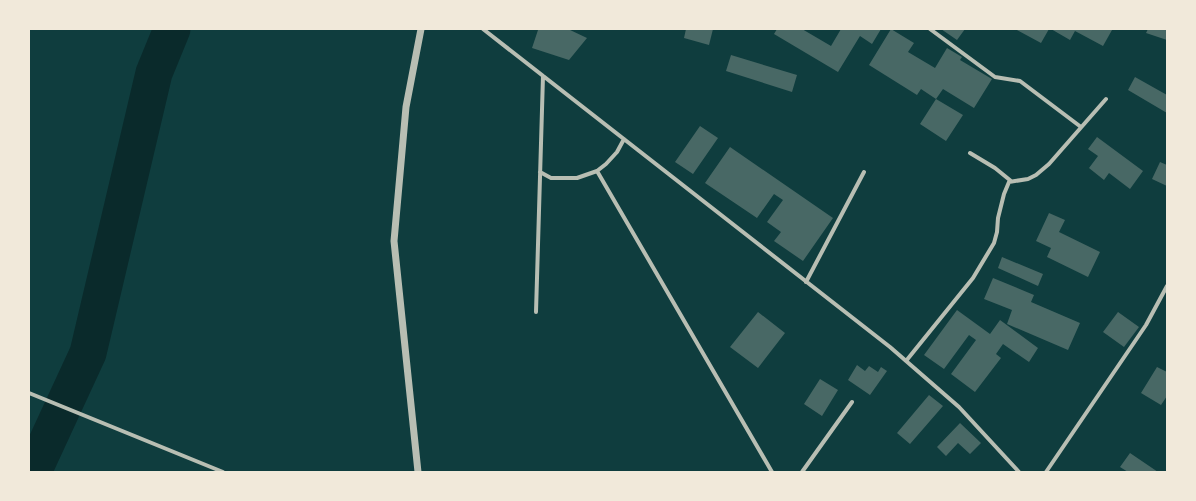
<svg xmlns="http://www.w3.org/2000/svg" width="1196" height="501" font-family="'Libre Baskerville',serif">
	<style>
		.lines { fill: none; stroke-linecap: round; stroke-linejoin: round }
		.river { stroke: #0a2a2b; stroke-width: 37 }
		.building { fill: #486865 }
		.minor { stroke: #b8beb3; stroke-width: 4 }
		.tertiary { stroke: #b8beb3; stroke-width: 7 }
	</style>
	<rect width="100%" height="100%" fill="#0f3d3e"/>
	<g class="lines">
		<path class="river" d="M 33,472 L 88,353 L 154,73 L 172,29"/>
	</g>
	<path class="building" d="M 535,29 L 568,29 L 587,38 L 569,60 L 532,48 L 538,30 Z
		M 686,29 L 713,29 L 709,45 L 684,38 Z
		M 777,29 L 802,29 L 831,46 L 841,29 L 881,29 L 872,44 L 860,36 L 838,72 L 774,34 Z
		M 891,29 L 914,43 L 908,52 L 935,68 L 947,48 L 962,57 L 960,60 L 992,79 L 974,108 L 943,89 L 936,99 L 921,89 L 917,95 L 869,65 Z
		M 941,29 L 965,29 L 957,40 Z
		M 1015,29 L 1049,29 L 1041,43 Z
		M 1051,29 L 1110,29 L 1112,30 L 1103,46 L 1075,31 L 1070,40 Z
		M 1148,29 L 1167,29 L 1167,40 L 1146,33 Z
		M 731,55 L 797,75 L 792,92 L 726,71 Z
		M 1135,77 L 1167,95 L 1167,113 L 1128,90 Z
		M 936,99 L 963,115 L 946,141 L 920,124 Z
		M 700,126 L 718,138 L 693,174 L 675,162 Z
		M 1097,137 L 1143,171 L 1130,189 L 1109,173 L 1104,180 L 1089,168 L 1098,156 L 1088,149 Z
		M 730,147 L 833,218 L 803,261 L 774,241 L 781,232 L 767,222 L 783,200 L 774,194 L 757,218 L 705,183 Z
		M 1160,162 L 1167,165 L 1167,186 L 1152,179 Z
		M 1049,213 L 1065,220 L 1059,232 L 1100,252 L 1088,277 L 1047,257 L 1051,248 L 1036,241 Z
		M 1002,257 L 1043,274 L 1038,286 L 998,268 Z
		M 993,278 L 1034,295 L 1031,302 L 1080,323 L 1068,350 L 1007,324 L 1012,310 L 984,299 Z
		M 957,310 L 990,334 L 1000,320 L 1038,348 L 1029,362 L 1003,344 L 996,354 L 1001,358 L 975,392 L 951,374 L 976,340 L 969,335 L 944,369 L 924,355 Z
		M 758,312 L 785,333 L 758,368 L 730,347 Z
		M 1118,312 L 1139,327 L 1124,347 L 1103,332 Z
		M 857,365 L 865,371 L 869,366 L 878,372 L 881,367 L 887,371 L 870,395 L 848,380 Z
		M 1157,367 L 1167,372 L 1167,396 L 1161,405 L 1141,393 Z
		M 820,379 L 838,390 L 822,416 L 804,404 Z
		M 929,395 L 943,406 L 910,444 L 897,433 Z
		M 960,423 L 981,443 L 970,454 L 958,443 L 946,456 L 937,447 Z
		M 1130,453 L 1158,472 L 1128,472 L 1120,467 Z"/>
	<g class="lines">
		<path class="minor" d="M 483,29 L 890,347 L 959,407 L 1019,472
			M 930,29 L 995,77 L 1020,81 L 1081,127
			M 970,153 L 995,168 L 1011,181
			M 597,171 L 772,472
			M 540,172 L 551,178 L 577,178 L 597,171 L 606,164 L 617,152 L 624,139
			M 806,282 L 864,172
			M 536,312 L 543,76
			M 906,361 L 973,278 L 994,243 L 997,232 L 998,218 L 1004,194 L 1009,182 L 1028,179 L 1036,175 L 1049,164 L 1106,99
			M 29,393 L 223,472
			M 802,472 L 852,402
			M 1046,472 L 1146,325 L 1167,286"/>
		<path class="tertiary" d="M 418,472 L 394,241 L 406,107 L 421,29"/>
	</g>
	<rect width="1196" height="501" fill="none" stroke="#f1e9da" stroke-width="60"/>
</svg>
